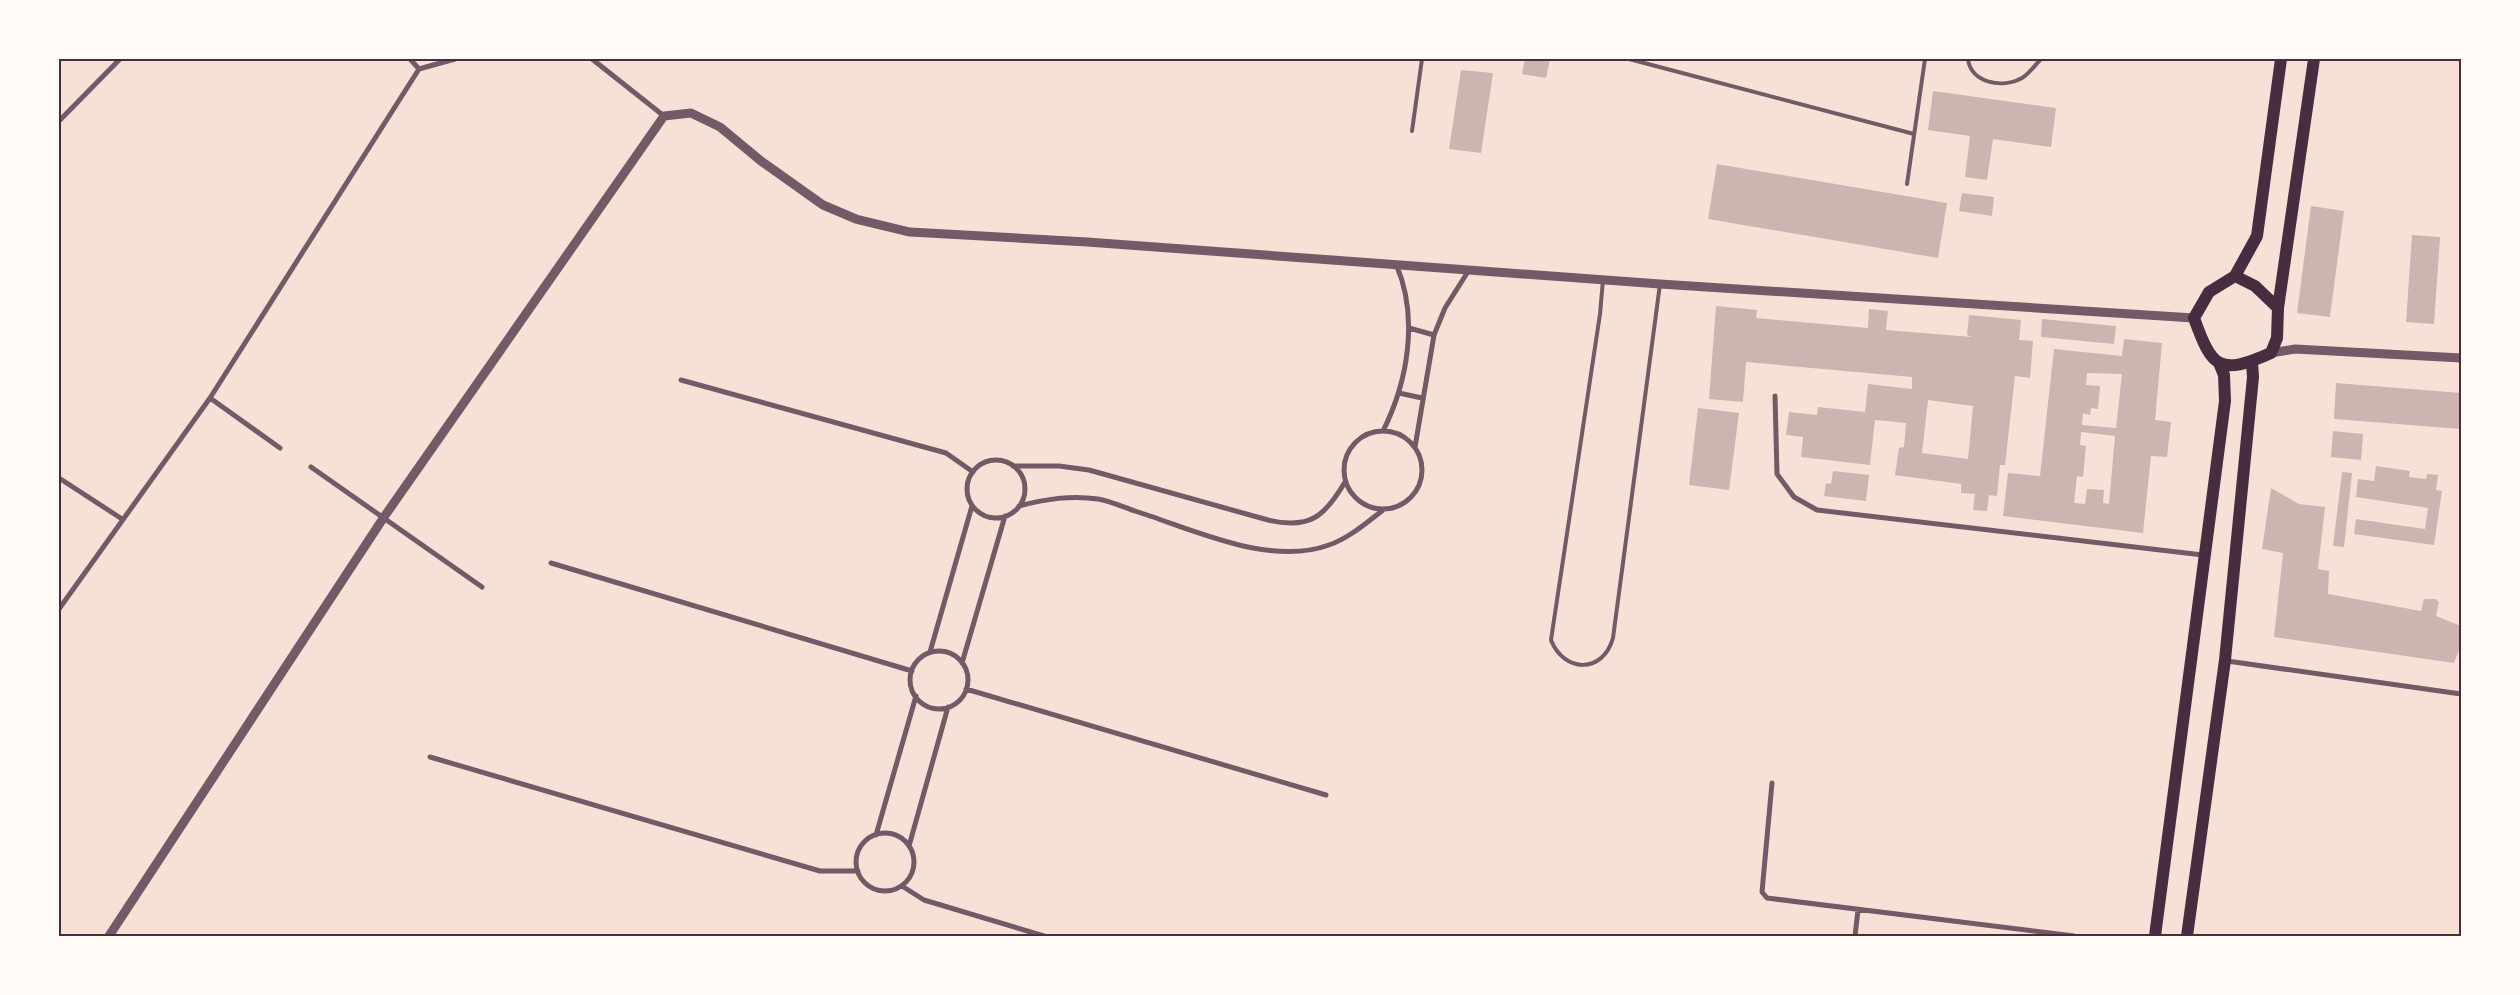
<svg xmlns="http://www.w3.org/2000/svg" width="2520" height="995" font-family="Figtree,sans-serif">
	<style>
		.building { fill: #ccb4b1; fill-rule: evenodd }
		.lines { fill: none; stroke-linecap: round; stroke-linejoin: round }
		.service { stroke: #755966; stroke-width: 4 }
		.minor { stroke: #755966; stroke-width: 5 }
		.tertiary { stroke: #755966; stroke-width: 9 }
		.primary { stroke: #4a2c40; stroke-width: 12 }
		.neatline { fill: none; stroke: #4a2c40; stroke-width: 2 }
	</style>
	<rect width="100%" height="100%" fill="#f7e1d7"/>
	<path class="building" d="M 1525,59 L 1550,59 L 1546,78 L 1522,74 Z
		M 1461,70 L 1493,73 L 1481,153 L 1449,149 Z
		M 1933,91 L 2056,108 L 2051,147 L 1993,139 L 1987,180 L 1965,177 L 1970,136 L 1928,130 Z
		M 1717,164 L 1947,203 L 1938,258 L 1708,219 Z
		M 1962,193 L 1994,197 L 1992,216 L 1959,211 Z
		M 2311,206 L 2344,211 L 2330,317 L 2297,313 Z
		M 2412,235 L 2440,237 L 2434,324 L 2406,322 Z
		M 1716,306 L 1757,310 L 1756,318 L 1868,328 L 1869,309 L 1888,311 L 1886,330 L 1972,337 L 1967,335 L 1969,315 L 2021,320 L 2019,340 L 2033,341 L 2030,378 L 2015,376 L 2005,465 L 2000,465 L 1997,496 L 1989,495 L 1987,511 L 1973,510 L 1975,494 L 1961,493 L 1961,484 L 1895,475 L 1899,448 L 1904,447 L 1906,423 L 1875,420 L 1870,465 L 1801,457 L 1803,437 L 1786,435 L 1789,412 L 1817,415 L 1818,407 L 1865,412 L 1868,384 L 1912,389 L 1912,377 L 1746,362 L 1743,402 L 1709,399 ZM 1928,400 L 1973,406 L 1968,459 L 1922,453 Z
		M 2042,319 L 2116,326 L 2114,344 L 2041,337 Z
		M 2124,339 L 2162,343 L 2155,420 L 2171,422 L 2167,457 L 2151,456 L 2143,533 L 2003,516 L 2008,473 L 2040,476 L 2054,349 L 2122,356 ZM 2087,373 L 2122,374 L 2116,428 L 2082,425 L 2083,413 L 2090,415 L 2091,408 L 2098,409 L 2100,386 L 2086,385 ZM 2081,432 L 2115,436 L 2109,504 L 2103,503 L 2104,490 L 2087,489 L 2085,504 L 2074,503 L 2077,476 L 2083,477 L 2086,446 L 2080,445 Z
		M 2336,383 L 2461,393 L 2461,429 L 2334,419 Z
		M 1698,408 L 1739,413 L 1729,490 L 1689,485 Z
		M 2333,431 L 2363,434 L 2361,460 L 2331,457 Z
		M 2376,466 L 2410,471 L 2409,477 L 2426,479 L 2427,474 L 2438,475 L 2436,490 L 2442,491 L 2434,545 L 2354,534 L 2356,519 L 2425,529 L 2428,508 L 2356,497 L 2358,479 L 2374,481 Z
		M 1833,471 L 1869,475 L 1866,501 L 1824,496 L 1826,483 L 1831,484 Z
		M 2342,472 L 2352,473 L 2344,547 L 2333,546 Z
		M 2271,488 L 2299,504 L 2325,507 L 2318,569 L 2329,571 L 2328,594 L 2421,611 L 2424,599 L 2435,599 L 2439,602 L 2436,616 L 2461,626 L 2461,645 L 2454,663 L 2274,637 L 2283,553 L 2262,549 Z"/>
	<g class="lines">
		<path class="service" d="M 1629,59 L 1914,134
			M 1968,59 C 1971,83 2002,89 2022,78 C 2029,74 2035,65 2041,59
			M 1412,131 L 1422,59
			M 1907,184 L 1925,59
			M 1603,280 L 1600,314 L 1551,640 C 1564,673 1603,674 1613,638 L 1660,284"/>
		<path class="minor" d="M 410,59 L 419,69
			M 592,59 L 664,116
			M 419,69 L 455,59
			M 59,121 L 120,59
			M 1409,328 L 1434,335
			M 681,380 L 946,453 L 973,472
			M 1399,393 L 1422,398
			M 1775,396 L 1777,474 L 1794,497 L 1817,510 L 2203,555
			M 210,398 L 280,448
			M1344 470a39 39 0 1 1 78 0a39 39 0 1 1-78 0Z
			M 1383,431 C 1408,381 1419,317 1396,264
			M 1415,447 L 1434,335 L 1445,308 L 1469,270
			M967 489a29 29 0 1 1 58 0a29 29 0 1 1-58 0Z
			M 1013,466 L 1059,466 L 1089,470 L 1268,520 C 1310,530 1325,516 1345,482
			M 311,467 L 482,587
			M 59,478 L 122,519
			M 1019,506 C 1046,499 1071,495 1098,499 C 1110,501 1123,507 1135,511 C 1193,529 1269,567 1329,545 C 1349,538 1366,523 1383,510
			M 551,563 L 912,671
			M 59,609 L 210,398 L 419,69
			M910 680a29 29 0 1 1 58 0a29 29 0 1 1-58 0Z
			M 930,652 L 972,506
			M 2227,661 L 2461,694
			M 962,663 L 1005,516
			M 966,689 L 1326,795
			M 430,757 L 820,871 L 858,871
			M 1772,783 L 1762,892 L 1767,898 L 2074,936
			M856 862a29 29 0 1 1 58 0a29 29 0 1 1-58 0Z
			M 876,835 L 916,696
			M 909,846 L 948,707
			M 902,886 L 924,900 L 1044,936
			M 1855,936 L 1858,910"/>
		<path class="tertiary" d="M 2271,353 L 2295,349 L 2461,358
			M 109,936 L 384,517 L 664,116 L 691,113 L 720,127 L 761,161 L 823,205 L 856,219 L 910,232 L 1087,242 L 1660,284 L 2194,318"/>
		<path class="primary" d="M 2281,59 L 2257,236 L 2235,276 L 2209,292 L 2194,318 C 2212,368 2219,376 2271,353 L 2277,338 L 2278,308 L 2314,59
			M 2235,276 L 2255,286 L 2278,308
			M 2155,936 L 2225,401 L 2224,375 L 2219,363
			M 2187,936 L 2225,660 L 2253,377 L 2252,362"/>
	</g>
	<rect width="2520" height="995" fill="none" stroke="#fffaf5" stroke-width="120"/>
	<rect x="60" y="60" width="2400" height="875" class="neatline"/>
</svg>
